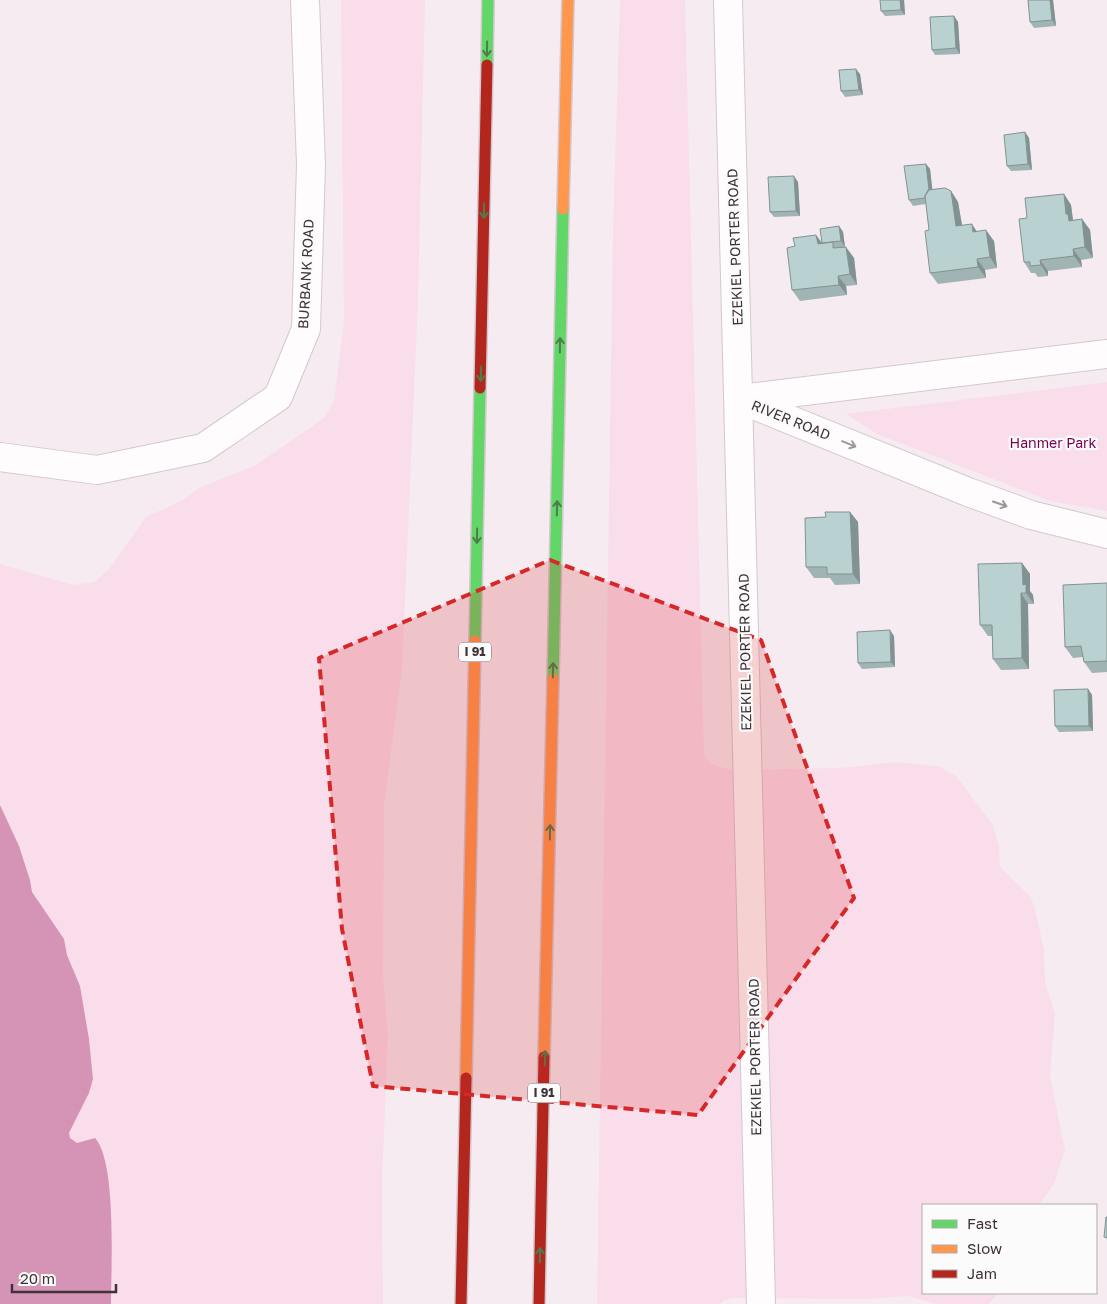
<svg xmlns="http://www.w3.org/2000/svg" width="1107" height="1304" font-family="'Golos Text',sans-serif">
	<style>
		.green { fill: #f9ddea }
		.water { fill: #d594b6 }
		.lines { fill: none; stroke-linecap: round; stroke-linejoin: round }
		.street-casing { stroke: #d3c8ce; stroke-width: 30 }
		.fast-casing { stroke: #d3c8ce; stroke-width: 14 }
		.slow-casing { stroke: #d3c8ce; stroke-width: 14 }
		.jam-casing { stroke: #d3c8ce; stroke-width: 14 }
		.street { stroke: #fefcfd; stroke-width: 28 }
		.fast { stroke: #63d668; stroke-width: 11 }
		.slow { stroke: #ff974d; stroke-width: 11 }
		.jam { stroke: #b3261e; stroke-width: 11 }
		.wall { fill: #a0b4b4 }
		.shaded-wall { fill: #829292 }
		.building { fill: #bad1d1; stroke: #829292 }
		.oneway { stroke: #4f7c4e }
		.oneway2 { stroke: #9e979a }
		.marked { fill: #d62828; fill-opacity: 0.2; stroke: #d62828; stroke-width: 4; stroke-dasharray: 10 6; stroke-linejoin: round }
		.labels { text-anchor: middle; stroke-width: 4.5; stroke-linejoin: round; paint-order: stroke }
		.shield { fill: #fbfbfb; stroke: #776e72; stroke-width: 1 }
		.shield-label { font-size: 12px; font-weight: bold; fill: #3f3238 }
		.street-label { font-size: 14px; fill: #3f3238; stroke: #fbfbfb }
		.park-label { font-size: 14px; fill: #75024f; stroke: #fbfbfb }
	</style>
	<rect width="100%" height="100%" fill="#f6ebf1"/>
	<path class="green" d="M 341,0 L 425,0 L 418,299 L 402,669 L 384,806 L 383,974 L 388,1035 L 382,1182 L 383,1304 L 111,1304 L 111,1217 L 77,1143 L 69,1138 L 69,1133 L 89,1093 L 93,1079 L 89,1039 L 80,986 L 67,955 L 63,939 L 32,892 L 30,880 L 19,846 L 0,805 L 0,564 L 74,585 L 95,582 L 110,568 L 146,517 L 183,500 L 199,488 L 256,465 L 324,418 L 334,401 L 344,321 Z
		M 620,0 L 685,0 L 704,755 L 711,764 L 731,770 L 840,768 L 896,762 L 938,766 L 956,776 L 993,825 L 999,846 L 1000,867 L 1030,896 L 1034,906 L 1044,949 L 1045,983 L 1055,1013 L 1050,1076 L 1065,1150 L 1054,1184 L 1039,1205 L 923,1205 L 923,1293 L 999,1293 L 988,1304 L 937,1304 L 908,1296 L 867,1299 L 732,1298 L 723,1301 L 720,1304 L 597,1304 L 613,232 Z
		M 1107,382 L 1107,511 L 1050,501 L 877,434 L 846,414 Z"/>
	<path class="water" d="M 0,805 L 19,846 L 30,880 L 32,892 L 64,939 L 67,955 L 80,986 L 89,1039 L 93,1079 L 89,1093 L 69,1133 L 70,1138 L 77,1143 L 95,1138 C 117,1162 111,1269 111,1304 L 0,1304 Z"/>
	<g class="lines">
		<g class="street-casing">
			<path id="street" d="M 728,0 L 761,1304
				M 739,399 L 968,492 L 1031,515 L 1107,534
				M 740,399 L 1107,354
				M 0,457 L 97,470 L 203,448 L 278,397 L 306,329 L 311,165 L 305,0"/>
		</g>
		<g class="fast-casing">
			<path id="fast" d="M 487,65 L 488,0
				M 475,641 L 480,388
				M 553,679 L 563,209"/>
		</g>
		<g class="slow-casing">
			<path id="slow" d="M 563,209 L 568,0
				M 544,1057 L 553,679
				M 466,1078 L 475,641"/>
		</g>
		<g class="jam-casing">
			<path id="jam" d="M 480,388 L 487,65
				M 461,1304 L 466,1078
				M 539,1304 L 544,1057"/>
		</g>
		<use href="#street" class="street"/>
		<use href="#fast" class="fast"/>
		<use href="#slow" class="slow"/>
		<use href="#jam" class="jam"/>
	</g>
	<path class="wall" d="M 880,0 L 904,0 L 905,15 L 885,16 L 881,11 Z
		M 1028,0 L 1053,0 L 1056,26 L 1034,28 L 1030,22 Z
		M 954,16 L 958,22 L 960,54 L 935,55 L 932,50 Z
		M 860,74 L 863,95 L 845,97 L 841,91 Z
		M 1025,132 L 1029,138 L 1032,170 L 1011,171 L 1007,166 Z
		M 926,164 L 930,169 L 932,190 L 951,191 L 958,202 L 962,225 L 977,231 L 994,241 L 997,268 L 985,270 L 986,278 L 938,284 L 930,273 L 929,230 L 926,204 L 913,206 L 909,200 Z
		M 798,182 L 800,216 L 774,217 L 770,212 Z
		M 1064,194 L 1071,205 L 1073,220 L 1082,219 L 1090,230 L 1093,258 L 1081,260 L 1082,267 L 1048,271 L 1048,276 L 1038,277 L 1035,273 L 1031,273 L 1024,262 L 1027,218 Z
		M 839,226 L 843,232 L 845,247 L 854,258 L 857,285 L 846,286 L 847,295 L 800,301 L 792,290 L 795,246 L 816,235 L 822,243 Z
		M 850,512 L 858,522 L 860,584 L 835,585 L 830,578 L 814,578 L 806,567 L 826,517 Z
		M 1022,563 L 1030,574 L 1030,591 L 1033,595 L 1034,604 L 1028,604 L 1029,669 L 1001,670 L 993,659 L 992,636 L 988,636 L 980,625 Z
		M 1107,583 L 1107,672 L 1092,673 L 1084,662 L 1083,657 L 1073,658 L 1065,647 Z
		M 894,636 L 895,667 L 862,669 L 858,663 Z
		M 1088,689 L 1092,695 L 1093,731 L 1059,732 L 1055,726 Z"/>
	<path class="shaded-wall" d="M 900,0 L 904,0 L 905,15 L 901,10 Z
		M 1050,0 L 1053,0 L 1056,26 L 1052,20 Z
		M 954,16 L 958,22 L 960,54 L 956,48 Z
		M 856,69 L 860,74 L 863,95 L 859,90 Z
		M 1025,132 L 1029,138 L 1032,170 L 1028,164 Z
		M 926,164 L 930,169 L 934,203 L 930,198 Z
		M 794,176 L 798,182 L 800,216 L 796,211 Z
		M 951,191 L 958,202 L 964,237 L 956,226 Z
		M 1064,194 L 1071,205 L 1073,221 L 1069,221 L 1066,214 Z
		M 1082,219 L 1090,230 L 1093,258 L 1085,247 Z
		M 972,224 L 979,235 L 973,232 Z
		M 839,226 L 843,232 L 845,247 L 841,241 Z
		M 986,230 L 994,241 L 997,268 L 990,257 Z
		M 816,235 L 824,246 L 818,244 Z
		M 846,247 L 854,258 L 857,285 L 850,274 Z
		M 1073,249 L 1081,260 L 1082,267 L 1074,256 Z
		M 977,259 L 985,270 L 986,278 L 978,267 Z
		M 1040,260 L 1048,271 L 1048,276 L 1041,265 Z
		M 838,276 L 846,286 L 847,295 L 839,285 Z
		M 850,512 L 858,522 L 860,584 L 853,574 Z
		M 1022,563 L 1030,574 L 1030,591 L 1033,595 L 1034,604 L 1026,593 L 1023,585 Z
		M 1021,593 L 1028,604 L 1029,669 L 1022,658 Z
		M 890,630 L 894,636 L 895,667 L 891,662 Z
		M 1088,689 L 1092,695 L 1093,731 L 1089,726 Z"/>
	<path class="building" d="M 880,0 L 900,0 L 901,10 L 881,11 Z
		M 1028,0 L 1050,0 L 1052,20 L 1030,22 Z
		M 954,16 L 956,48 L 932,50 L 930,17 Z
		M 856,69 L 859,90 L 841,91 L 839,70 Z
		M 1025,132 L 1028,164 L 1007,166 L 1004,135 Z
		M 926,164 L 929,190 L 925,196 L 925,198 L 909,200 L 904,166 Z
		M 794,176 L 796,211 L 770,212 L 768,177 Z
		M 945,188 L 951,191 L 956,226 L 972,224 L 973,232 L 986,230 L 990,257 L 977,259 L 978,267 L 930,273 L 925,231 L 929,230 L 925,196 L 928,190 Z
		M 1064,194 L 1066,214 L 1068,214 L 1069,221 L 1082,219 L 1085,247 L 1073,249 L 1074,256 L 1040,260 L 1041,265 L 1030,266 L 1030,262 L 1024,262 L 1019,219 L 1027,218 L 1025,198 Z
		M 839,226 L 841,241 L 822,243 L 820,229 Z
		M 816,235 L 818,244 L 833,242 L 833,248 L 846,247 L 850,274 L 838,276 L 839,285 L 792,290 L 787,248 L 795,246 L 793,238 Z
		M 825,512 L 850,512 L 853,574 L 827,574 L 827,567 L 806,567 L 805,518 L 826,517 Z
		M 1022,563 L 1023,585 L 1026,584 L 1026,593 L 1021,593 L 1022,658 L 993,659 L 992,625 L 980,625 L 978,564 Z
		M 1107,583 L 1107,661 L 1084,662 L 1081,646 L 1065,647 L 1063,585 Z
		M 890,630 L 891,662 L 858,663 L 857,632 Z
		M 1088,689 L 1089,726 L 1055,726 L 1054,690 Z
		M 1106,1217 L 1107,1217 L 1107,1238 L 1104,1237 Z"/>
	<defs><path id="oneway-shaft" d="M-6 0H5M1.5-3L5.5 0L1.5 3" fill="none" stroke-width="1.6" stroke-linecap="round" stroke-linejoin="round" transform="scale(1.25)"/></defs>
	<g class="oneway">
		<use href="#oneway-shaft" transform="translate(487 49) rotate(91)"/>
		<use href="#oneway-shaft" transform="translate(484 211) rotate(91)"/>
		<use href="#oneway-shaft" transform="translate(560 345) rotate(-89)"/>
		<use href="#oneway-shaft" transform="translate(481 374) rotate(91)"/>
		<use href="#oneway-shaft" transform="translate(557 508) rotate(-89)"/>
		<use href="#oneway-shaft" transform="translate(477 536) rotate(91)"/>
		<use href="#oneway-shaft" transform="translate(553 670) rotate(-89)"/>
		<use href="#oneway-shaft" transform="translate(550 832) rotate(-89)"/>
		<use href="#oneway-shaft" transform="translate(545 1058) rotate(-89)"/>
		<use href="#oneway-shaft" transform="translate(540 1255) rotate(-89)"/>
	</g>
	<g class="oneway2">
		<use href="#oneway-shaft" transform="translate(849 444) rotate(22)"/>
		<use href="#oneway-shaft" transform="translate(1000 504) rotate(19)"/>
	</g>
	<path class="marked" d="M 550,560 L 761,640 L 854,898 L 698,1115 L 373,1086 L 342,929 L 319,658 Z"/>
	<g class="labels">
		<g class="shield">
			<rect x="459" y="642.5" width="32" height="19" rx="4"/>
			<rect x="528" y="1083.5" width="32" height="19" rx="4"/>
		</g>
		<g class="shield-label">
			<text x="475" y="656">I 91</text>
			<text x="544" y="1097">I 91</text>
		</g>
		<g class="street-label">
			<text transform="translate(735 247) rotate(-92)" y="5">EZEKIEL PORTER ROAD</text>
			<text transform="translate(306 274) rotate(-87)" y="5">BURBANK ROAD</text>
			<text transform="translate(791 420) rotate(22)" y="5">RIVER ROAD</text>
			<text transform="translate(745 652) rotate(-91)" y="5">EZEKIEL PORTER ROAD</text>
			<text transform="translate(755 1057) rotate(-91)" y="5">EZEKIEL PORTER ROAD</text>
		</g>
		<g class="park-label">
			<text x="1053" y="448">Hanmer Park</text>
		</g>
	</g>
	<rect x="922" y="1204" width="175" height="90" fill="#fbfbfb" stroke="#b0abad"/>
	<rect x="932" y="1220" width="25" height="8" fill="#63d668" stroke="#b0abad"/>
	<text x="967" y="1229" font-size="15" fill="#3f3238">Fast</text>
	<rect x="932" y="1245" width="25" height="8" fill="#ff974d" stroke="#b0abad"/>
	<text x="967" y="1254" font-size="15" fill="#3f3238">Slow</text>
	<rect x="932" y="1270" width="25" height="8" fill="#b3261e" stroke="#b0abad"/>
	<text x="967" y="1279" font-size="15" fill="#3f3238">Jam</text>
	<path d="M12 1284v8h104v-8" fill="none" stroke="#3f3238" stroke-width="2.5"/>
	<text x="20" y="1284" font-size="15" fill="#3f3238" stroke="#fbfbfb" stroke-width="4" paint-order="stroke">20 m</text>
</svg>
